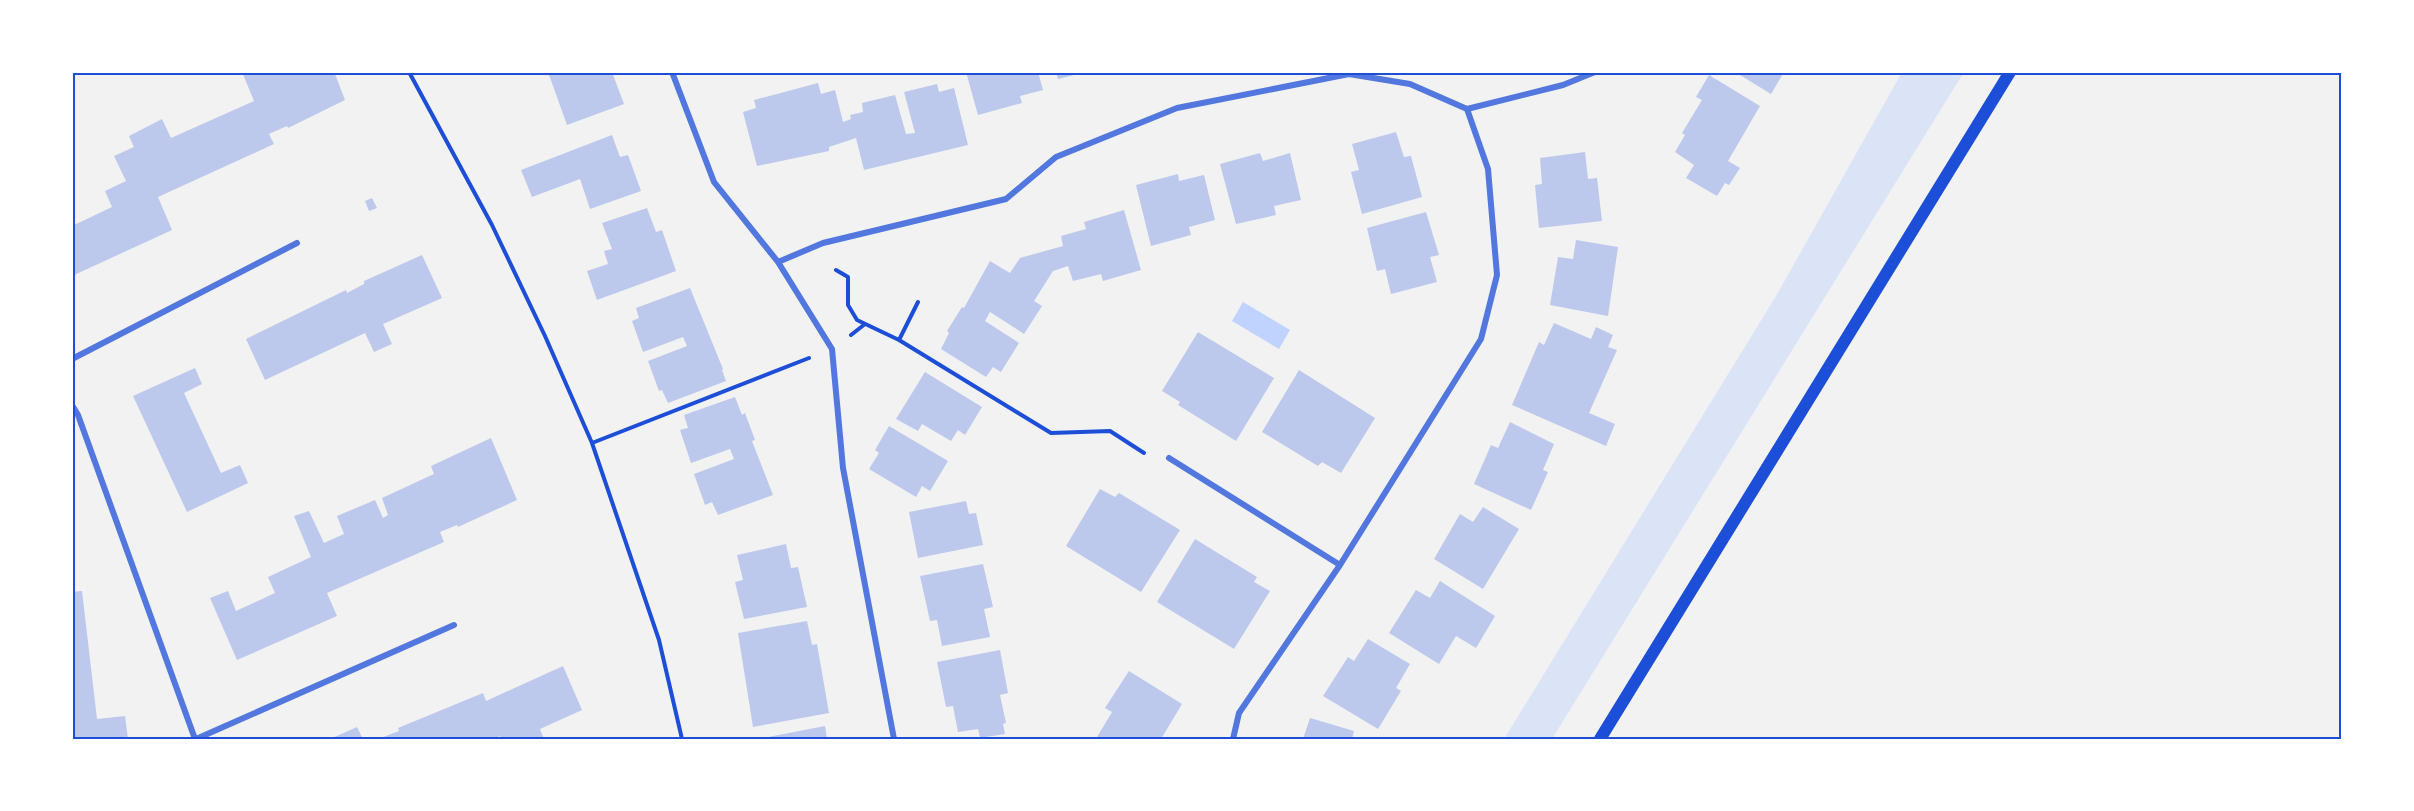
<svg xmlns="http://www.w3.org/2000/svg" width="2414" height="811" font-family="'IBM Plex Sans',sans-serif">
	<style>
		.green { fill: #dbe4f7 }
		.water { fill: #bfd3fe }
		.building { fill: #bdc9ec }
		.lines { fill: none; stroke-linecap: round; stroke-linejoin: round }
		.path { stroke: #1d4ed8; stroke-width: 4 }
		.minor { stroke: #5277de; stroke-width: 6 }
		.secondary { stroke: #1d4ed8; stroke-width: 12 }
		.neatline { fill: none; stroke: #1d4ed8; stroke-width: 2 }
	</style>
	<rect width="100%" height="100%" fill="#f2f2f2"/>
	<path class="green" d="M 1902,72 L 1964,72 L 1552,739 L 1504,739 L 1776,296 Z"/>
	<path class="water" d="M 1243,302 L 1290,330 L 1279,349 L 1232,321 Z"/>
	<path class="building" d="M 242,72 L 340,72 L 335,74 L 345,100 L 288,128 L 287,126 L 269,134 L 274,144 L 158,197 L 172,230 L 72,276 L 72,226 L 112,207 L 105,191 L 126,181 L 114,156 L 134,147 L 129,136 L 162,119 L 171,138 L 254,101 Z
		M 548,72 L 612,72 L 624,104 L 567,125 Z
		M 966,72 L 1038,72 L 1043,90 L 1020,96 L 1022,103 L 978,115 Z
		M 1056,72 L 1082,72 L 1082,73 L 1058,79 Z
		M 1735,72 L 1784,72 L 1771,94 Z
		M 1709,75 L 1760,106 L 1728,161 L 1740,168 L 1729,185 L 1725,183 L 1717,196 L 1686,178 L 1694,165 L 1675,152 L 1685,135 L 1682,133 L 1702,100 L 1696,97 Z
		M 818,83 L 821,94 L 835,90 L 843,122 L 851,119 L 850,115 L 863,112 L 862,103 L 895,95 L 906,134 L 915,133 L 904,92 L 937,84 L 939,92 L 954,88 L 968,145 L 864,170 L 856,138 L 829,147 L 829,151 L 757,166 L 743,112 L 756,108 L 754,100 Z
		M 1396,132 L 1404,157 L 1411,156 L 1422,197 L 1362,214 L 1351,172 L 1359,170 L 1352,144 Z
		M 612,135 L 620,157 L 628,155 L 641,191 L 590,209 L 580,179 L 532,197 L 521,170 Z
		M 1585,152 L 1588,179 L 1597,178 L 1602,221 L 1539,228 L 1535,185 L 1542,184 L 1540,158 Z
		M 1260,153 L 1263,161 L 1290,153 L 1301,200 L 1274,206 L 1276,215 L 1236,224 L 1220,164 Z
		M 1178,174 L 1179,181 L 1204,175 L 1215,220 L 1189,227 L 1191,235 L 1151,246 L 1136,185 Z
		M 372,198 L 377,208 L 369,211 L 365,201 Z
		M 647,208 L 656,232 L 662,230 L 676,271 L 597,300 L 587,271 L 608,264 L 604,251 L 612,249 L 602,223 Z
		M 1124,210 L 1141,270 L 1103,281 L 1101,274 L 1073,281 L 1068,266 L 1053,271 L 1034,301 L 1042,306 L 1024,334 L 990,312 L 985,321 L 1019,343 L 1001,372 L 993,367 L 986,377 L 941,349 L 949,333 L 947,331 L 962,307 L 964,308 L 990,261 L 1010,273 L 1020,258 L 1063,246 L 1061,236 L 1086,229 L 1084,222 Z
		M 1426,212 L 1439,255 L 1430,257 L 1437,282 L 1391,294 L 1385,269 L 1377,271 L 1367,228 Z
		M 1576,240 L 1618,247 L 1608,316 L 1550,305 L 1558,257 L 1573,259 Z
		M 422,255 L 442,298 L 383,324 L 392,344 L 374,352 L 365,333 L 265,380 L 246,339 L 346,290 L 347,293 L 364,284 L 364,281 Z
		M 690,288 L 723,369 L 722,370 L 726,381 L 668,403 L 662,390 L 659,391 L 648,361 L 687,346 L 683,337 L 643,352 L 632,321 L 639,318 L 636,308 Z
		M 1554,323 L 1591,339 L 1596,327 L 1613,335 L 1608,347 L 1617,350 L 1589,413 L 1615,424 L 1606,446 L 1512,405 L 1539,342 L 1544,345 Z
		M 1198,332 L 1274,378 L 1236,441 L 1178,405 L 1180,402 L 1162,391 Z
		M 195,368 L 202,384 L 184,393 L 221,473 L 240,465 L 248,483 L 187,512 L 133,396 Z
		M 1299,370 L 1375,418 L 1341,473 L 1322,462 L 1318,466 L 1262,432 Z
		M 925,372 L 982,407 L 965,435 L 958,430 L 951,441 L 922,424 L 918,431 L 896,419 Z
		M 735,397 L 742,415 L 745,413 L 755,440 L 752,441 L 773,495 L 718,515 L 712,502 L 705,505 L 694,474 L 734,459 L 730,449 L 691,463 L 680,430 L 688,428 L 684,415 Z
		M 1510,422 L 1554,444 L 1543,470 L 1548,472 L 1531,510 L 1474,484 L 1491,445 L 1498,448 Z
		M 889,426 L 948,461 L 930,491 L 922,486 L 916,497 L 869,469 L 879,453 L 875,450 Z
		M 491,438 L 517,500 L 458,527 L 457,525 L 440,532 L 444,542 L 327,593 L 337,616 L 237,660 L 210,598 L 228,591 L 236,611 L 275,593 L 268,577 L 311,557 L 294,516 L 309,511 L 324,543 L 344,534 L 337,516 L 375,500 L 383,518 L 388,515 L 382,498 L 434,474 L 431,466 Z
		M 1100,489 L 1115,497 L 1119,493 L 1180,530 L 1141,592 L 1066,546 Z
		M 966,501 L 969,514 L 976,513 L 983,545 L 918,558 L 909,512 Z
		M 1483,507 L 1519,529 L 1483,589 L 1434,559 L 1460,514 L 1473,522 Z
		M 1195,539 L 1257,577 L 1254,582 L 1270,591 L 1234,649 L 1157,602 Z
		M 786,544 L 791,568 L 798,567 L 807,607 L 744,619 L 735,582 L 743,580 L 737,555 Z
		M 983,564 L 993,607 L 984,609 L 990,637 L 942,646 L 937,620 L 930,621 L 920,576 Z
		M 1440,581 L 1495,616 L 1476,648 L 1456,636 L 1439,664 L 1389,633 L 1416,590 L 1430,598 Z
		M 82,591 L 97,719 L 125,716 L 128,739 L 72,739 L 72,592 Z
		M 807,621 L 812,645 L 817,644 L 829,713 L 753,727 L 738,633 Z
		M 1368,639 L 1410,664 L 1396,688 L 1401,691 L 1378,729 L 1323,696 L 1348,657 L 1354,661 Z
		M 1000,650 L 1008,693 L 1000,695 L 1006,723 L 1003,724 L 1005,734 L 980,738 L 978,729 L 958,732 L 953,706 L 946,707 L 937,662 Z
		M 563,666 L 582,710 L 540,729 L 544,739 L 522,739 L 521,737 L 502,739 L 500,736 L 493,739 L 378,739 L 399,731 L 398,728 L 483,693 L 486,701 Z
		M 1129,671 L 1182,704 L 1161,739 L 1100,739 L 1097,737 L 1112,712 L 1105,708 Z
		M 1310,718 L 1354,731 L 1352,739 L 1303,739 Z
		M 825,726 L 827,739 L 763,739 L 763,738 Z
		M 357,727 L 363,739 L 330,739 Z"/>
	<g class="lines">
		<path class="path" d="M 409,72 L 492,225 L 545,336 L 592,443 L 659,640 L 682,739
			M 836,270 L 848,277 L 848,305 L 857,320 L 899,340 L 1051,433 L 1110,431 L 1144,453
			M 851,335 L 865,324
			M 899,340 L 918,302
			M 592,443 L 809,358"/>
		<path class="minor" d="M 672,72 L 714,182 L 778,262 L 832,349 L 843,468 L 894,739
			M 1467,109 L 1563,85 L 1595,72
			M 778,262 L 823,243 L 1006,199 L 1056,157 L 1177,108 L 1349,74 L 1410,84 L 1467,109
			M 72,359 L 297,243
			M 72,405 L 78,415 L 195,739
			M 1169,458 L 1340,565
			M 196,739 L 454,625
			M 1233,739 L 1239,713 L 1340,565 L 1481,339 L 1497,275 L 1488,169 L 1467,109"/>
		<path class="secondary" d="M 1600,739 L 2010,72"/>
	</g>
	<rect width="2414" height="811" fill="none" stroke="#ffffff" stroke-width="147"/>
	<rect x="74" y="74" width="2266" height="664" class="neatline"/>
</svg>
